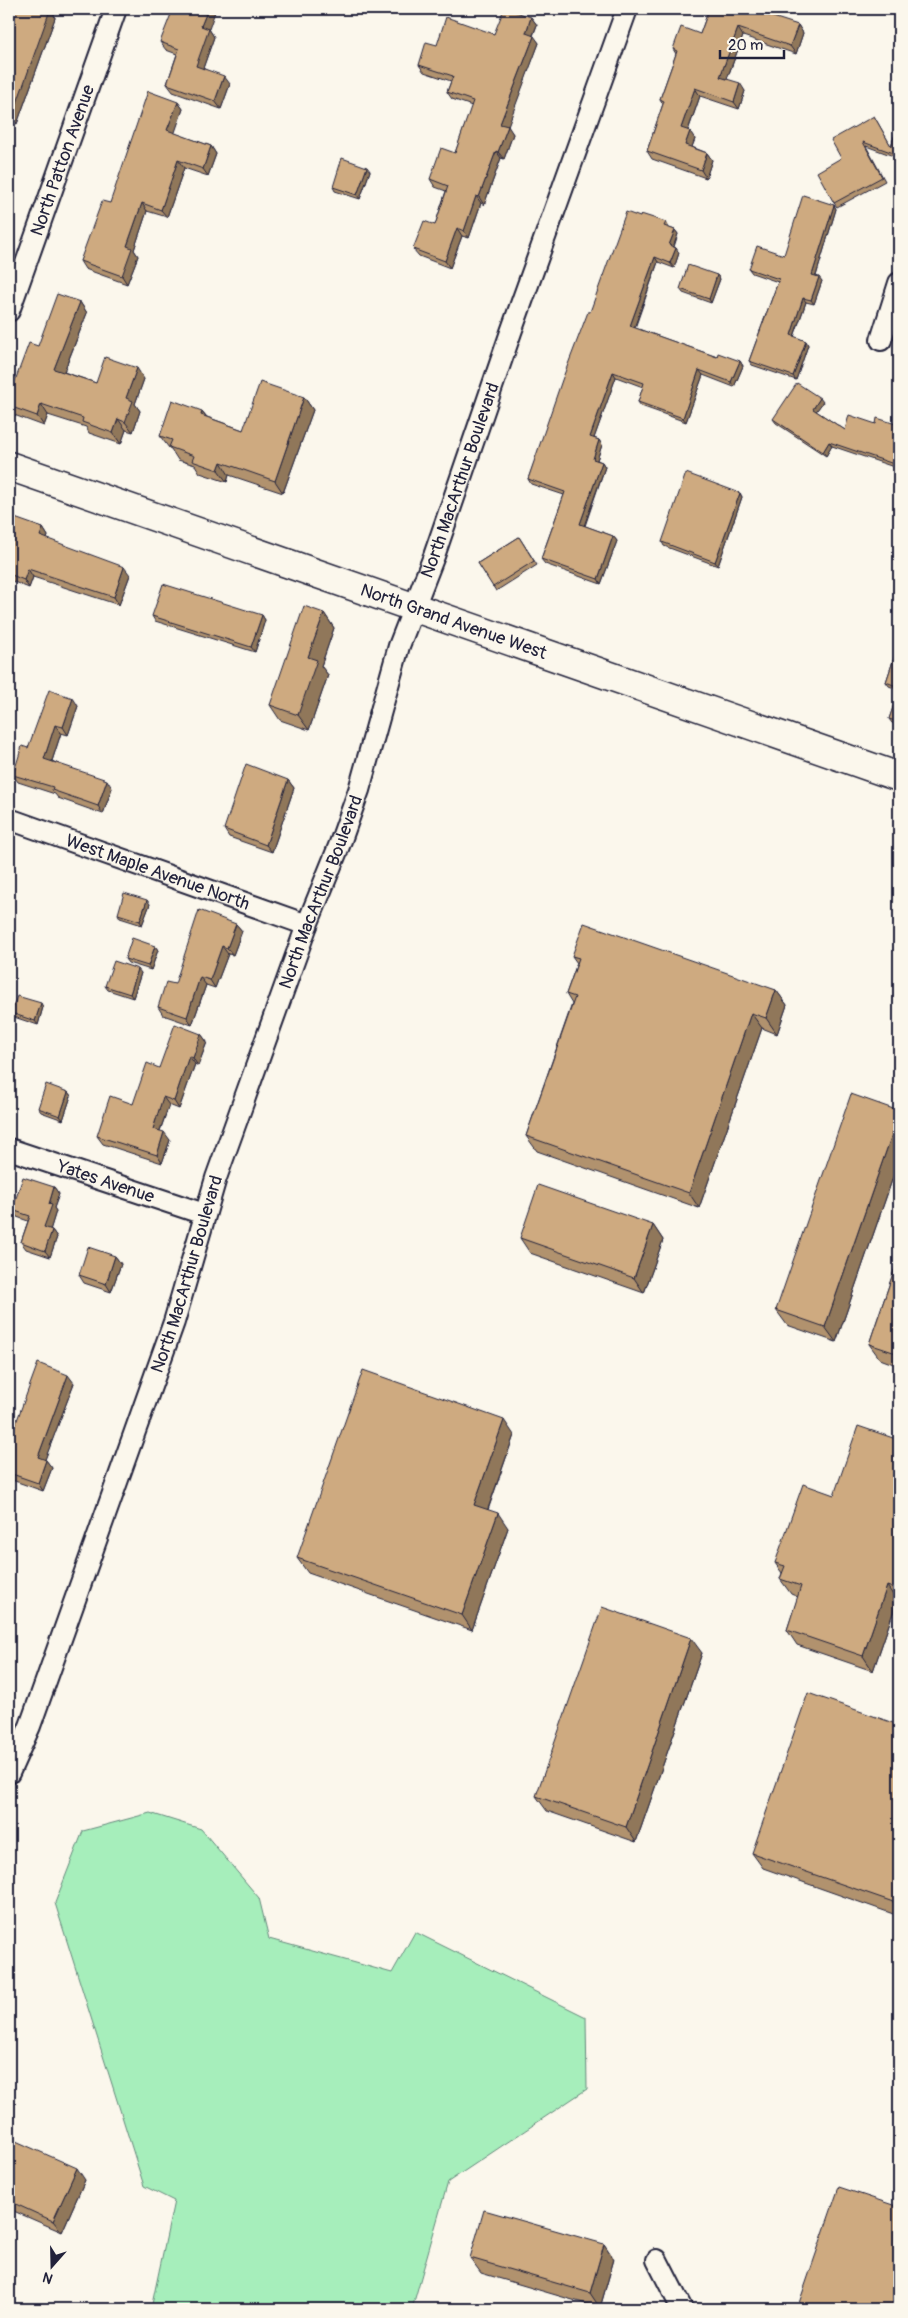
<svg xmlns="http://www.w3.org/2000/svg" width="908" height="2318" font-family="Pangolin,sans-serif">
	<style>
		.green { fill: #a6eebb; stroke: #64887b }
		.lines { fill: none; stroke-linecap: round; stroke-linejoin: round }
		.minor-casing { stroke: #22223b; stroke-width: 24 }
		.secondary-casing { stroke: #22223b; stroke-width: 31 }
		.minor { stroke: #fbf7ec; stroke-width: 20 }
		.secondary { stroke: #fbf7ec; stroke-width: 28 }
		.wall { fill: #b1926e; stroke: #22223b }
		.shaded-wall { fill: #90775a; stroke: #22223b }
		.building { fill: #ceaa80; stroke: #22223b }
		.labels { text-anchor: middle; stroke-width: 4; stroke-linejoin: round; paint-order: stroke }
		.street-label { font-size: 18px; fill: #22223b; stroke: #fbf7ec }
	</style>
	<rect width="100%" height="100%" fill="#fbf7ec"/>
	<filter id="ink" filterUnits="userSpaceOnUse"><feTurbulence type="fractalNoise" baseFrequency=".02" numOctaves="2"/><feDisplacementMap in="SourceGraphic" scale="10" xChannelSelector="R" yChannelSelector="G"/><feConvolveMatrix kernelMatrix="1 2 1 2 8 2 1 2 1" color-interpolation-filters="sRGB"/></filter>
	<g filter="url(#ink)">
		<path class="green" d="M 150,1813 L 201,1829 L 259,1898 L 269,1939 L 392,1973 L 415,1932 L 586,2017 L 587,2089 L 448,2182 L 412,2309 L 151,2309 L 174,2201 L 144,2186 L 55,1903 L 83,1831 Z"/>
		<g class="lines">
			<g class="minor-casing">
				<g id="minor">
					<path id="s1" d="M 9,311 L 116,9"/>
					<path d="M 881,340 L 899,283"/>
					<path id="s2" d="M 9,819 L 307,925"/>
					<path id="s3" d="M 9,1149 L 204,1214"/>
					<path id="s4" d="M 9,1773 L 30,1726 L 174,1322 L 216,1178 L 307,925 L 339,846 L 359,790 L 399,646 L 434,556 L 511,332 L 627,9"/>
					<path d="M 657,2260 L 682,2309"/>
				</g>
			</g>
			<g class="secondary-casing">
				<g id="secondary">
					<path id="s5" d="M 9,466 L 899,777"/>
				</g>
			</g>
			<use href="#minor" class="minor"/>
			<use href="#secondary" class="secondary"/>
		</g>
		<path class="wall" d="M 314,9 L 330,9 L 329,14 Z
			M 709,9 L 798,25 L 803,33 L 796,54 L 743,36 L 727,79 L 745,91 L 739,109 L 700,96 L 688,131 L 695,139 L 692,147 L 707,153 L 712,160 L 706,178 L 652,159 L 647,151 L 663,104 L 660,99 L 676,54 L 673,49 L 700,34 Z
			M 9,12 L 54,15 L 55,18 L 17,124 L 9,121 Z
			M 531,17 L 537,25 L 533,36 L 539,43 L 507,126 L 513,134 L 504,159 L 501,158 L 484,205 L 481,203 L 469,238 L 462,236 L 450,268 L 419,256 L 413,249 L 435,225 L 446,191 L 435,187 L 430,179 L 455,153 L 472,106 L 452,99 L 447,92 L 451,81 L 424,72 L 419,65 L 437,45 L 494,34 Z
			M 209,29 L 214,37 L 203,68 L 230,84 L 221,109 L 173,92 L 167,84 L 177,54 L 166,50 L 160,42 Z
			M 178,102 L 183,109 L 174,133 L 211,146 L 216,154 L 208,176 L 184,168 L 167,217 L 147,211 L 134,250 L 138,256 L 127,284 L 85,269 L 80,261 L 110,203 Z
			M 874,116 L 891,146 L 899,122 L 899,158 L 866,146 L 885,181 L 837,207 L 834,203 L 841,158 Z
			M 370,171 L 360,199 L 335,191 L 333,187 Z
			M 834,205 L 836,209 L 816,276 L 822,281 L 814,304 L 806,302 L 794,337 L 806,341 L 808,345 L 796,380 L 752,365 L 749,361 L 778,282 L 752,273 L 749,269 L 784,255 Z
			M 640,217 L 666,222 L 669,228 L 675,230 L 678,234 L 674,247 L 676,248 L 679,253 L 674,268 L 658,262 L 635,328 L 717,357 L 740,361 L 743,366 L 734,387 L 703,375 L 686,422 L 641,406 L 638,402 L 643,387 L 616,377 L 594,438 L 599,440 L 602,445 L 597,460 L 602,462 L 605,467 L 585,526 L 613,536 L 617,541 L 601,584 L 545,564 L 541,559 L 564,495 L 531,484 L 528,479 L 590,312 Z
			M 717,275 L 720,279 L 711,303 L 683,293 L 680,289 Z
			M 80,302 L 87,313 L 64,372 L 96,383 L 144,379 L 135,404 L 140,411 L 133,432 L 126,430 L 121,444 L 89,433 L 86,427 L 48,415 L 44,426 L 14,415 L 9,408 L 9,397 L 38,346 Z
			M 304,397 L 313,410 L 283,493 L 229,475 L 227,482 L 200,473 L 195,465 L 178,460 L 171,449 L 169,448 L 160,436 L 202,411 L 207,417 L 243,430 Z
			M 823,402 L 816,411 L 845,430 L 876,424 L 899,425 L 899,461 L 897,468 L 832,446 L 826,456 L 776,423 L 773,419 Z
			M 740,493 L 742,497 L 718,566 L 664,546 L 662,542 Z
			M 9,519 L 43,528 L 48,536 L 47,539 L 130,575 L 119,605 L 33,577 L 29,588 L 9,580 Z
			M 519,537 L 537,565 L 496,591 L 478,563 Z
			M 324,613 L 334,628 L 321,666 L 328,675 L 309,730 L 280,720 L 270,705 Z
			M 262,615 L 265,620 L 255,652 L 155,621 L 152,616 Z
			M 899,643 L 899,725 L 892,723 L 889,719 L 899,690 L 889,686 L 886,682 Z
			M 78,706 L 68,735 L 61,733 L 52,761 L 112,788 L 103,814 L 58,798 L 55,794 L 18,782 L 13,775 L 28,748 Z
			M 288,780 L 294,788 L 272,852 L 229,837 L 224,829 Z
			M 150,904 L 142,925 L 120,918 L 118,914 Z
			M 236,924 L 242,931 L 233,955 L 228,954 L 215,988 L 206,985 L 192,1025 L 163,1015 L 158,1007 Z
			M 155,946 L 158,950 L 151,970 L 128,963 L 125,959 Z
			M 572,956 L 776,990 L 787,1005 L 777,1034 L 762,1028 L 699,1208 L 537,1151 L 526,1136 L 572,1004 L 566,994 L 577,963 Z
			M 141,973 L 133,998 L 108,990 L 105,986 Z
			M 43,1007 L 38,1025 L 14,1017 L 11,1013 Z
			M 201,1034 L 207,1042 L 198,1066 L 195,1064 L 179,1109 L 169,1105 L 160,1131 L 170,1140 L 162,1163 L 103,1144 L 97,1136 L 133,1104 L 159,1068 Z
			M 68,1092 L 71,1096 L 63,1120 L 41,1112 L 38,1108 Z
			M 899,1111 L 899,1160 L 836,1342 L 787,1325 L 776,1310 Z
			M 54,1187 L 59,1194 L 54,1208 L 56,1211 L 50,1230 L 52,1230 L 57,1237 L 50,1257 L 26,1249 L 21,1242 L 28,1221 L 17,1217 L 12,1210 Z
			M 653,1225 L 663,1240 L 644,1293 L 530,1253 L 520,1238 Z
			M 115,1256 L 121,1264 L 111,1292 L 84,1283 L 79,1275 Z
			M 899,1256 L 899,1366 L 880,1359 L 869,1344 Z
			M 74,1383 L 45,1459 L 52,1468 L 43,1491 L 9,1479 L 9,1442 Z
			M 514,1435 L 488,1510 L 508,1528 L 472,1630 L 308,1573 L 297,1558 Z
			M 899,1440 L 899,1602 L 897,1601 L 873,1671 L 797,1645 L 787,1630 L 798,1597 L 791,1594 L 780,1579 L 782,1573 L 775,1563 L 834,1495 Z
			M 702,1653 L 636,1842 L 547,1811 L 536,1796 Z
			M 899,1725 L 899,1916 L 763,1868 L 752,1853 Z
			M 9,2138 L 85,2180 L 62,2232 L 9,2209 Z
			M 604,2244 L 614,2259 L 600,2308 L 481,2273 L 470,2258 Z"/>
		<path class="shaded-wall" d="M 48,9 L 56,9 L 54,15 L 55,18 L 17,124 L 12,117 Z
			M 208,9 L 216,9 L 209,29 L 214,37 L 201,74 L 196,66 L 201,26 Z
			M 325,9 L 330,9 L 329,14 Z
			M 531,17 L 537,25 L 531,40 L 526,33 Z
			M 798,25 L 803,33 L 796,54 L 790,46 Z
			M 738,28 L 743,36 L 725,84 L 720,77 Z
			M 534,36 L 539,43 L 506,131 L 500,124 Z
			M 224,76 L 230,84 L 221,109 L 215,101 Z
			M 740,83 L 745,91 L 739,109 L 734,102 Z
			M 695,88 L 700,96 L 686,136 L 681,128 Z
			M 178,102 L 183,109 L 173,138 L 167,130 Z
			M 508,126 L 513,134 L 504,159 L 498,152 Z
			M 690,131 L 695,139 L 690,152 L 685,145 Z
			M 211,146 L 216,154 L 208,176 L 203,169 Z
			M 496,151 L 501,158 L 484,205 L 479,197 Z
			M 707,153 L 712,160 L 706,178 L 701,170 Z
			M 178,160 L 184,168 L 167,217 L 161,210 Z
			M 367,167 L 370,171 L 360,199 L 357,195 Z
			M 476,196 L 481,203 L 469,238 L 464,231 Z
			M 142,203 L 147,211 L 134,250 L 138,256 L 127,284 L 122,276 L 127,246 Z
			M 834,205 L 836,209 L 815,279 L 812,275 Z
			M 457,228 L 462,236 L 450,268 L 445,261 Z
			M 675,230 L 678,234 L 672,250 L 669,245 Z
			M 676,248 L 679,253 L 674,268 L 670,263 Z
			M 655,257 L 658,262 L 633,331 L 630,326 Z
			M 717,275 L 720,279 L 711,303 L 709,299 Z
			M 819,277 L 822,281 L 814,304 L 811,300 Z
			M 803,298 L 806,302 L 793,339 L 791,335 Z
			M 80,302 L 87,313 L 61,379 L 54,369 Z
			M 806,341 L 808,345 L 796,380 L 793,376 Z
			M 740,361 L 743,366 L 734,387 L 731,382 Z
			M 137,368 L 144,379 L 135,404 L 140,411 L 133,432 L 125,422 L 126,398 Z
			M 699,370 L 703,375 L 686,422 L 683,418 Z
			M 613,372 L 616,377 L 593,441 L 590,437 Z
			M 304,397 L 313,410 L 283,493 L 275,481 Z
			M 820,398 L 823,402 L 815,413 L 813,409 Z
			M 41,404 L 48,415 L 44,426 L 37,416 Z
			M 202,411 L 211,423 L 201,415 Z
			M 118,419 L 126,430 L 121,444 L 113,433 Z
			M 599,440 L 602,445 L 596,463 L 593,459 Z
			M 829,442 L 832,446 L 826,456 L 823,452 Z
			M 899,448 L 899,461 L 897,468 L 894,464 Z
			M 221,462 L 229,475 L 227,482 L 218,470 Z
			M 602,462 L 605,467 L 583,529 L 580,524 Z
			M 740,493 L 742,497 L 718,566 L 715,562 Z
			M 43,528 L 48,536 L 45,544 L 40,536 Z
			M 613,536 L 617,541 L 601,584 L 598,579 Z
			M 124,567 L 130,575 L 119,605 L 114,597 Z
			M 28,569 L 33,577 L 29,588 L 24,580 Z
			M 324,613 L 334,628 L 321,666 L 328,675 L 309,730 L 298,715 L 308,657 Z
			M 262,615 L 265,620 L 255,652 L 251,647 Z
			M 73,698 L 78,706 L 68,735 L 63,727 Z
			M 55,725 L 61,733 L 50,767 L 44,759 Z
			M 107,780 L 112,788 L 103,814 L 98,806 Z
			M 288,780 L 294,788 L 272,852 L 266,845 Z
			M 147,900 L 150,904 L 142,925 L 140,921 Z
			M 236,924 L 242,931 L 233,955 L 227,948 Z
			M 155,946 L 158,950 L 151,970 L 148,966 Z
			M 222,946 L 228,954 L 215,988 L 210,980 Z
			M 138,969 L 141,973 L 133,998 L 130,994 Z
			M 200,977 L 206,985 L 192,1025 L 187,1017 Z
			M 776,990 L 787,1005 L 777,1034 L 766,1018 Z
			M 41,1003 L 43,1007 L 38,1025 L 35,1021 Z
			M 751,1013 L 762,1028 L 699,1208 L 689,1193 Z
			M 201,1034 L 207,1042 L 198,1066 L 193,1058 Z
			M 189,1056 L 195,1064 L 179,1109 L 174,1101 Z
			M 68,1092 L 71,1096 L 63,1120 L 60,1116 Z
			M 163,1097 L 169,1105 L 158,1136 L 153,1129 Z
			M 899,1114 L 899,1160 L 836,1342 L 825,1327 Z
			M 164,1132 L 170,1140 L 162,1163 L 157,1155 Z
			M 54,1187 L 59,1194 L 54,1208 L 56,1211 L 49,1234 L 44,1227 L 49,1204 Z
			M 653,1225 L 663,1240 L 644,1293 L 634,1278 Z
			M 52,1230 L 57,1237 L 50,1257 L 45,1251 Z
			M 115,1256 L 121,1264 L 111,1292 L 106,1284 Z
			M 68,1375 L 74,1383 L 43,1465 L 38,1457 Z
			M 504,1420 L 514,1435 L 484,1520 L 474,1505 Z
			M 46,1460 L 52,1468 L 43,1491 L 38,1483 Z
			M 498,1513 L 508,1528 L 472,1630 L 462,1615 Z
			M 887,1586 L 897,1601 L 873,1671 L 863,1656 Z
			M 691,1638 L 702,1653 L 636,1842 L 626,1827 Z
			M 77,2168 L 85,2180 L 62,2232 L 53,2221 Z
			M 604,2244 L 614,2259 L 600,2308 L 590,2293 Z"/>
		<path class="building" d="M 10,9 L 48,9 L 50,10 L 12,117 L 9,115 L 9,12 Z
			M 173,9 L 208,9 L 201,26 L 209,29 L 196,66 L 224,76 L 215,101 L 167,84 L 179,49 L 160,42 Z
			M 504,9 L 507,9 L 531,17 L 526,33 L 534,36 L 500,124 L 508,126 L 498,152 L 496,151 L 479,197 L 476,196 L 464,231 L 457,228 L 445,261 L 413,249 L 424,221 L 435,225 L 448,186 L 430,179 L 441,148 L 455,153 L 473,101 L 447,92 L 453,76 L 419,65 L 426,42 L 437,45 L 446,17 L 494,34 Z
			M 709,9 L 748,9 L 798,25 L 790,46 L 738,28 L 720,77 L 740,83 L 734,102 L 695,88 L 681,128 L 690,131 L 685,145 L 707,153 L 701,170 L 647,151 L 664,101 L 660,99 L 677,51 L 673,49 L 681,27 L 700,34 Z
			M 148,91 L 178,102 L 167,130 L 211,146 L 203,169 L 178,160 L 161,210 L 142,203 L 127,246 L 132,248 L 122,276 L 80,261 L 102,201 L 110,203 Z
			M 874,116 L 891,146 L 899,122 L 899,155 L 863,142 L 882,177 L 834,203 L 817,172 L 841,158 L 831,140 Z
			M 342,158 L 367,167 L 357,195 L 333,187 Z
			M 803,195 L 834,205 L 812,275 L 819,277 L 811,300 L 803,298 L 791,335 L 806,341 L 793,376 L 749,361 L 779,279 L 749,269 L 757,246 L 784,255 Z
			M 626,212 L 640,217 L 641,214 L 666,222 L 664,226 L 675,230 L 669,245 L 676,248 L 670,263 L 655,257 L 630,326 L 717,357 L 718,353 L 740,361 L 731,382 L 699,370 L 683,418 L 638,402 L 644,383 L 613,372 L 590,437 L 599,440 L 593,459 L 602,462 L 580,524 L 613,536 L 598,579 L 541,559 L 565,492 L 528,479 L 562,380 L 588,312 L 590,312 Z
			M 688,265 L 717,275 L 709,299 L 680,289 Z
			M 57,294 L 80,302 L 54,369 L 96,383 L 105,357 L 137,368 L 126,398 L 133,401 L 125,422 L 118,419 L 113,433 L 82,422 L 83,418 L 41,404 L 37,416 L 9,406 L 9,397 L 29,343 L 38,346 Z
			M 260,382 L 304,397 L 275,481 L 221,462 L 218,470 L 192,461 L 194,456 L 169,447 L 172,440 L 160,436 L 172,400 L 202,411 L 201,415 L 243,430 Z
			M 797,383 L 820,398 L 813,409 L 845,430 L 849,415 L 876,424 L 877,418 L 899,425 L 899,448 L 894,464 L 829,442 L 823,452 L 773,419 Z
			M 686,473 L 740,493 L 715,562 L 662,542 Z
			M 12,517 L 43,528 L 40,536 L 124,567 L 114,597 L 28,569 L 24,580 L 9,574 L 9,519 L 11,520 Z
			M 519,537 L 534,561 L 493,587 L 478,563 Z
			M 163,584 L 262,615 L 251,647 L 152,616 Z
			M 304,606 L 324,613 L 308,657 L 317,660 L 298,715 L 270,705 Z
			M 899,643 L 899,687 L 886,682 Z
			M 49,690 L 73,698 L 63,727 L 55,725 L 44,759 L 107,780 L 98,806 L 52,790 L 53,787 L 13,775 L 22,746 L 28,748 Z
			M 899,690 L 899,722 L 889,719 Z
			M 246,764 L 288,780 L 266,845 L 224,829 Z
			M 124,893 L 147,900 L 140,921 L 118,914 Z
			M 199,910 L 236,924 L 227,948 L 222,946 L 210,980 L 200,977 L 187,1017 L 158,1007 L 166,982 L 175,984 Z
			M 584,923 L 776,990 L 766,1018 L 751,1013 L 689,1193 L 526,1136 L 575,997 L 566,994 L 579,958 L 572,956 Z
			M 132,938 L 155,946 L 148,966 L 125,959 Z
			M 114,961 L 138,969 L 130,994 L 105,986 Z
			M 17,996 L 41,1003 L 35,1021 L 11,1013 Z
			M 175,1024 L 201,1034 L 193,1058 L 189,1056 L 174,1101 L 163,1097 L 153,1129 L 164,1132 L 157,1155 L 97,1136 L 110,1096 L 133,1104 L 147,1063 L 159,1068 Z
			M 46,1084 L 68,1092 L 60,1116 L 38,1108 Z
			M 851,1094 L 899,1111 L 899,1114 L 825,1327 L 776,1310 Z
			M 23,1177 L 54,1187 L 49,1204 L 52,1205 L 44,1227 L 52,1230 L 45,1251 L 21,1242 L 30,1216 L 12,1210 Z
			M 538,1185 L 653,1225 L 634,1278 L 520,1238 Z
			M 88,1247 L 115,1256 L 106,1284 L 79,1275 Z
			M 899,1256 L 899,1354 L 869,1344 Z
			M 38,1363 L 68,1375 L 38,1457 L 46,1460 L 38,1483 L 9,1473 L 9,1442 Z
			M 363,1370 L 504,1420 L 474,1505 L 498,1513 L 462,1615 L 297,1558 Z
			M 858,1426 L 899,1440 L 899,1590 L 887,1586 L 863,1656 L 787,1630 L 801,1586 L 780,1579 L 785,1566 L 775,1563 L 803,1484 L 834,1495 Z
			M 602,1607 L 691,1638 L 626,1827 L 536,1796 Z
			M 808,1693 L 899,1725 L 899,1904 L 752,1853 Z
			M 9,2138 L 77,2168 L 53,2221 L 9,2201 Z
			M 839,2187 L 899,2207 L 899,2309 L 797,2309 Z
			M 484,2210 L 604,2244 L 590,2293 L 470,2258 Z"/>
	</g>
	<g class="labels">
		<g class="street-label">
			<text dy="6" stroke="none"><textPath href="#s1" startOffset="160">North Patton Avenue</textPath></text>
			<text dy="6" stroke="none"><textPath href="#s4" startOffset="1370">North MacArthur Boulevard</textPath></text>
			<text dy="6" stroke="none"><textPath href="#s5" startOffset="471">North Grand Avenue West</textPath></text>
			<text dy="6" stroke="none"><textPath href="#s2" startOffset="158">West Maple Avenue North</textPath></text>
			<text dy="6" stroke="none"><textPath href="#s4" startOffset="935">North MacArthur Boulevard</textPath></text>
			<text dy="6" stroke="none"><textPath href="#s3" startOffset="102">Yates Avenue</textPath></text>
			<text dy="6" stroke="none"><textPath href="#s4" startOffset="530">North MacArthur Boulevard</textPath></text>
		</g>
	</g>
	<rect width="908" height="2318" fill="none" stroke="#fbf7ec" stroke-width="30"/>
	<rect x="15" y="15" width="878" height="2288" fill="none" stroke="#22223b" stroke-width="2" filter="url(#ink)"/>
	<g transform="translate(52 2266) rotate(200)" stroke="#fbf7ec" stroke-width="4" paint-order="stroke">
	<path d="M0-4L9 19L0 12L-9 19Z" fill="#22223b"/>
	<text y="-8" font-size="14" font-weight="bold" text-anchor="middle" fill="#22223b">N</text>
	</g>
	<path d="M720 50v8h64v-8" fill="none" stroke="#22223b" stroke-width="2.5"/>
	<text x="728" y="50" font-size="15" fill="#22223b" stroke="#fbf7ec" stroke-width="4" paint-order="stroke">20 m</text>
</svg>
